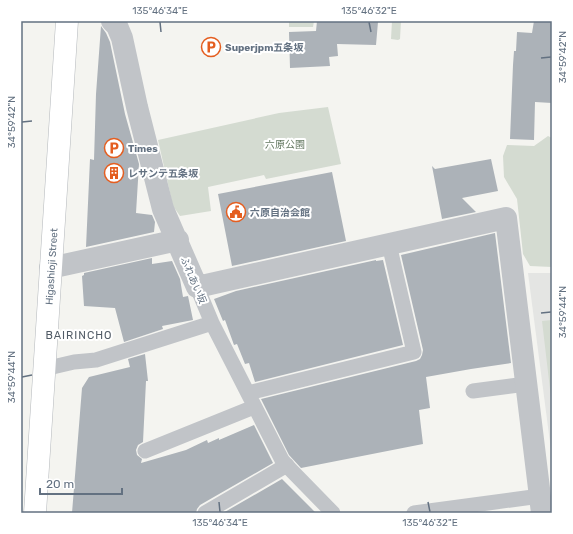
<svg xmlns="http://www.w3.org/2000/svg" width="573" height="534" font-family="Rubik,'Noto Sans JP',sans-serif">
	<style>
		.built { fill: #e4e5e3 }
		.green { fill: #d4dbd1 }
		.building { fill: #acb2b8 }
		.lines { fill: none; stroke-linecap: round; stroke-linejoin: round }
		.secondary-casing { stroke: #b4b8bc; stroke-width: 23 }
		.service { stroke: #c1c4c8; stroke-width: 15 }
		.minor { stroke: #c1c4c8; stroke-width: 22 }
		.secondary { stroke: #fff; stroke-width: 22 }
		.ticks { fill: none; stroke: #637181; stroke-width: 1.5 }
		.labels { text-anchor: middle; stroke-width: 4; stroke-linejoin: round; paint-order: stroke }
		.poi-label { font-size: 10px; font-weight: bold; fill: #637181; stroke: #fff; text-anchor: start }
		.park-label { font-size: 10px; fill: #647861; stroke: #fff }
		.street-label { font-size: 10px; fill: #637181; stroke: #fff }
		.neighbourhood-label { font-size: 11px; letter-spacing: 1px; fill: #515b66; stroke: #fff }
		.neatline { fill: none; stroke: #637181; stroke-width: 1.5 }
		.ticks-label { font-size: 10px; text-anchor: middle; fill: #637181 }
	</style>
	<rect width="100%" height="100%" fill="#f4f4f0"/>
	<path class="built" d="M 528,273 L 552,273 L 552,458 Z"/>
	<path class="green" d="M 289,21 L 314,21 L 313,27 L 289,27 Z
		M 392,21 L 401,21 L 400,39 L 398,40 L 391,39 Z
		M 328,107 L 341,164 L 266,179 L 264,175 L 208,187 L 211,211 L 180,216 L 173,206 L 158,140 L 279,113 Z
		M 548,136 L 552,138 L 552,267 L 530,266 L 523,254 L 517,199 L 504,177 L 503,156 L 507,145 L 534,146 Z
		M 552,320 L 552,406 L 542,321 Z"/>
	<path class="building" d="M 317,21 L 378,22 L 376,45 L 337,44 L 338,56 L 329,57 L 330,66 L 290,68 L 289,32 L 316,31 Z
		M 534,21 L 552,21 L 552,103 L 535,102 L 534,140 L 510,139 L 513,65 L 514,51 L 516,51 L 517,32 L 532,33 Z
		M 101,26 L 106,33 L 110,42 L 125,114 L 139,164 L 136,213 L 152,215 L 155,222 L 154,232 L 86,247 L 90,159 L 94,160 L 96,94 Z
		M 491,159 L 498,191 L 462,198 L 476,212 L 442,219 L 432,166 L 435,169 Z
		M 332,172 L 346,241 L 232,266 L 218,194 Z
		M 495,233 L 511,363 L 471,369 L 426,377 L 430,408 L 419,410 L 423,444 L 301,468 L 289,455 L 261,399 L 416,361 L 420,359 L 422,355 L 423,350 L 401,255 Z
		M 152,258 L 152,264 L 172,261 L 180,279 L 183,297 L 188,296 L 193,320 L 162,326 L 163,329 L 124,342 L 115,308 L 84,306 L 82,276 L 84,275 L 84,273 Z
		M 376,260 L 376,261 L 383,260 L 403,345 L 255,382 L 249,363 L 245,364 L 237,344 L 234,345 L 225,320 L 223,321 L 214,299 L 236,291 Z
		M 145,354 L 148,381 L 146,381 L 143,442 L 138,445 L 136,450 L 137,455 L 142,459 L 141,463 L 186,450 L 207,440 L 208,443 L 219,438 L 219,440 L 254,425 L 273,463 L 200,505 L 197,509 L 196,513 L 72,513 L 82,388 L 89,377 L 130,367 L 128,359 Z
		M 282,479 L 316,513 L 223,513 Z"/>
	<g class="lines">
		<g class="secondary-casing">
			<g id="secondary">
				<path id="s1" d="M 35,513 L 67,21"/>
			</g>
		</g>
		<path class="service" d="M 197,287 L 212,323 L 282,460 L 291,470 L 333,513
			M 44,369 L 74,362 L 96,360 L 212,323
			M 473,391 L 526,384
			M 248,393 L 414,352 L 389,244
			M 145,451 L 254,407
			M 205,513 L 287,465
			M 414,513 L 540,496"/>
		<path class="minor" d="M 112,21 L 117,26 L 122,38 L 137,107 L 163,209 L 197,287 L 506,218 L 542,513
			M 50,268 L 178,240"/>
		<use href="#secondary" class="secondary"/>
	</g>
	<path class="ticks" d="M 160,22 L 161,32M 369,22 L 371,32M 541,58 L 551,57M 22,122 L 32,121M 541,313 L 551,312M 22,377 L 32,375M 219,502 L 220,512M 428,502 L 430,512"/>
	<defs>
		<g id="parking-ring" transform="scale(1)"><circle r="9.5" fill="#fff" stroke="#e45e20" stroke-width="1.5"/><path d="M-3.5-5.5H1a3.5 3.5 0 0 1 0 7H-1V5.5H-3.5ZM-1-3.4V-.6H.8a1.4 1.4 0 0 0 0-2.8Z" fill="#e45e20"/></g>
		<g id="building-ring" transform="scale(1)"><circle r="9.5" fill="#fff" stroke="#e45e20" stroke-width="1.5"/><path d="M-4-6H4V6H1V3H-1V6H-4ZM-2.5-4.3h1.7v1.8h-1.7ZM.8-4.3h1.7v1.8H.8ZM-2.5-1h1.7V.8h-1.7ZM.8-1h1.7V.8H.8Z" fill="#e45e20"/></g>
		<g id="civic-ring" transform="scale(1)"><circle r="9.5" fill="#fff" stroke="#e45e20" stroke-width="1.5"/><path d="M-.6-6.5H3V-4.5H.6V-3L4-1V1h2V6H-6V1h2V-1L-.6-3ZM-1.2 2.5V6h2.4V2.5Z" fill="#e45e20"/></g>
	</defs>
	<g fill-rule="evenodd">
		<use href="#parking-ring" x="211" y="47"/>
		<use href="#parking-ring" x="114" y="148"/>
		<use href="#building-ring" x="114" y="173"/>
		<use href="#civic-ring" x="236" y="212"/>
	</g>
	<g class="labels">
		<g class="poi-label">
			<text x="225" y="51">Superjpm五条坂</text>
			<text x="128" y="152">Times</text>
			<text x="128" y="177">レサンテ五条坂</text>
			<text x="250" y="216">六原自治会館</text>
		</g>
		<g class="park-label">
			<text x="285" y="148">六原公園</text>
		</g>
		<g class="street-label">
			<text dy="4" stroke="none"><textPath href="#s1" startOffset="247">Higashioji Street</textPath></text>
			<text transform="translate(194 280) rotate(67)" y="4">ふれあい坂</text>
		</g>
		<g class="neighbourhood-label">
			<text x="79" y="339">BAIRINCHO</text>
		</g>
	</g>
	<rect width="573" height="534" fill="none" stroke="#ffffff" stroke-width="44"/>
	<path d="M40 488v6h82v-6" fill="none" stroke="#637181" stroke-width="2"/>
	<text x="46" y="488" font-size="12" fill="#637181" stroke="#ffffff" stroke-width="3" paint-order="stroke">20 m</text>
	<rect x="22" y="22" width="529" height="490" class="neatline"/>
	<g class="ticks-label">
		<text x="160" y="14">135°46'34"E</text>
		<text x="369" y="14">135°46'32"E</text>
		<text transform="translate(562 57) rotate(-90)" y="4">34°59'42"N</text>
		<text transform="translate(11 122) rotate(-90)" y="4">34°59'42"N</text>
		<text transform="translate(562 312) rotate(-90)" y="4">34°59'44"N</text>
		<text transform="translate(11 377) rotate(-90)" y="4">34°59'44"N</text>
		<text x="220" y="526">135°46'34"E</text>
		<text x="430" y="526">135°46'32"E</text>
	</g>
</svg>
